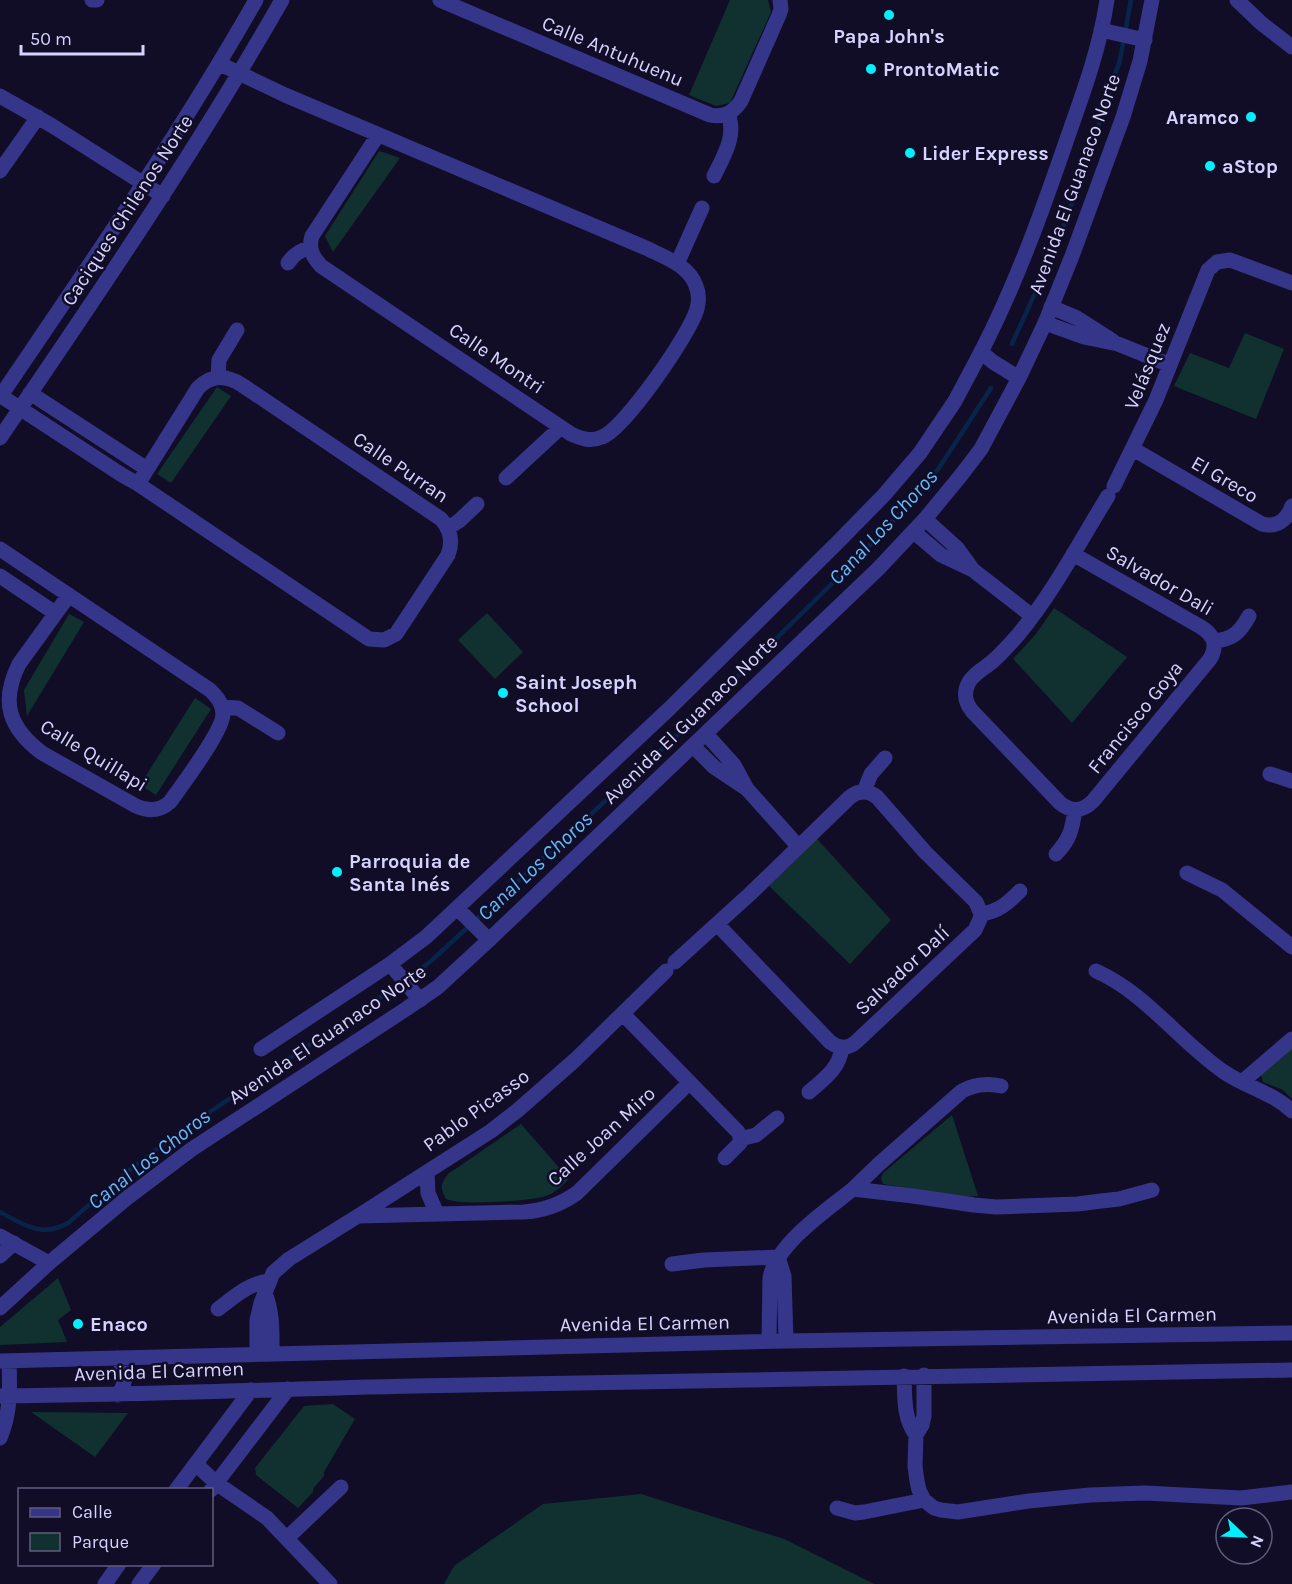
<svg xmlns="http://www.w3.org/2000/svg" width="1292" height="1584" font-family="Karla,sans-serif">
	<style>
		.green { fill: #10312f }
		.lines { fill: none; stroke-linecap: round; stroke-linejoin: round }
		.stream { stroke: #09244b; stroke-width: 4.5 }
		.minor { stroke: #353689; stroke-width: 15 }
		.tertiary { stroke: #353689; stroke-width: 15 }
		.poi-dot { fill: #00f0fe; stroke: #110d27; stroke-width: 2 }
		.labels { text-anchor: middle; stroke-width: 5; stroke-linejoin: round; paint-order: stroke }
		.poi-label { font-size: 20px; font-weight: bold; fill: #d6d3ff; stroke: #110d27; text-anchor: start }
		.street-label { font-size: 20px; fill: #d6d3ff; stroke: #110d27 }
		.water-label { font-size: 21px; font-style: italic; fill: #61bdff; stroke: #110d27 }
	</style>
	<rect width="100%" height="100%" fill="#110d27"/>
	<path class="green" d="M 730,0 L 768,0 L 771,12 L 730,103 L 716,106 L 689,95 Z
		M 379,151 L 400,158 L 333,252 L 325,236 Z
		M 1245,333 L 1284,349 L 1256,419 L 1174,386 L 1190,353 L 1229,368 Z
		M 217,387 L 231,396 L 171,483 L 157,474 Z
		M 1054,608 L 1127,657 L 1072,723 L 1013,659 L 1036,634 Z
		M 487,613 L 523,652 L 495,679 L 458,640 Z
		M 69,614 L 84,622 L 27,716 L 24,690 Z
		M 195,698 L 211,709 L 156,795 L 140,785 Z
		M 817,839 L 891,920 L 850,964 L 769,886 Z
		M 1292,1046 L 1292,1099 L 1283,1090 L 1263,1082 L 1261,1075 Z
		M 952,1115 L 978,1196 L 963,1197 L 883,1184 L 881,1178 L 883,1173 Z
		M 521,1124 L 569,1179 C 562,1186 556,1192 546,1196 C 531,1201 460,1206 446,1199 C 440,1187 440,1185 448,1174 Z
		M 58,1278 L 71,1310 L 58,1320 L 67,1342 L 0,1345 L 0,1327 Z
		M 333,1404 L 355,1419 L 324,1472 L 324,1476 L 313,1489 L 313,1492 L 298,1508 L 256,1475 L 255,1468 L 304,1406 Z
		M 31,1412 L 128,1413 L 95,1457 Z
		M 641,1494 L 784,1539 L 874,1584 L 444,1584 L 454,1566 L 543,1504 Z"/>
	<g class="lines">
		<path class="stream" d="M 1012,344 L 1054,251 L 1077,190 L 1120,60 L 1131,0
			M 0,1212 C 24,1225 42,1238 68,1223 L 127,1172 L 177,1134 L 409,978 L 431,961 L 687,726 L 856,560 L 902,511 L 939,468 L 991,388"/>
		<path class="minor" d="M 92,0 L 97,0
			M 440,0 L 710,115 C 724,118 733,113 741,101 L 779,15 L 781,9 L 780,0
			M 220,64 L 285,95 L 646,248 C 664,257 689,265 696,286 C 699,293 699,301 697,309 C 690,334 625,428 602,437 C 591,442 582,439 571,434 L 321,266 C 313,257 308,249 312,236 L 378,135
			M 0,96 L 51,125 L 163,196
			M 0,171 L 38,117
			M 714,176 C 723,157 737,136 728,114
			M 288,263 C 294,254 300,250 310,248
			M 677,264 L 702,208
			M 1051,307 L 1077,318 L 1113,341
			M 1045,323 L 1084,337 L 1118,344 L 1170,365
			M 218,377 L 219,360 L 237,330
			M 30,393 L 147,469
			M 1,396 L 122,475 L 138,484 L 369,639 L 384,640 L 396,634 L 448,555 C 453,542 451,530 441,519 L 242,385 C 226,375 212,374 198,388 L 138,484
			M 0,397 C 88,267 178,137 256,0
			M 0,438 C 98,294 196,151 282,0
			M 1133,449 L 1262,524 C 1277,528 1287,520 1292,506
			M 506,478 L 561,427
			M 1114,486 L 1156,400 L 1208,270 L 1217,262 L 1230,260 L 1292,283
			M 925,519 L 957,548 L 973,570
			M 448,528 L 459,521 L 477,504
			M 914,532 L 941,555 L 973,570 L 1032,616
			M 0,549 L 210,690 C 217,697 223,704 223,714 C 223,731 182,785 170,802 C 160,811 149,812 136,806 L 42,753 C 9,728 0,702 19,664 L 69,595
			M 1073,554 L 1201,627 C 1214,635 1218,646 1210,659 L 1093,801 C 1083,811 1072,813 1060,803 L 972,711 C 965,702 963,693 969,682 C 974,673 985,668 993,661 C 1002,653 1010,644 1018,635 C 1053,593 1079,543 1108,496
			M 0,576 L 55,613
			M 1214,641 C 1234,639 1240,632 1249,616
			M 222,707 L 238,708 L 278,733
			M 706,734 L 734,765 L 747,789 L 798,846
			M 693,746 L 714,767 L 747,789
			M 1270,774 L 1292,781
			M 864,791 L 871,774 L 885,758
			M 1056,854 C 1070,839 1072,830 1075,810
			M 1187,873 L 1222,890 L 1292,947
			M 457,908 L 489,940
			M 981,914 C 998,912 1008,903 1020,891
			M 675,962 L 751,893 L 850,797 C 859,790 868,790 877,797 L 925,852 L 976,902 L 981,914 L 980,919 L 975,930 L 857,1041 C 849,1049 839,1049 830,1042 L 717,924
			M 390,964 L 420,1000
			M 1096,971 C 1146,993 1179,1041 1224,1072 C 1246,1087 1273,1093 1292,1111
			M 623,1014 L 738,1132 L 740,1136 L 740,1143 L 725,1158
			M 261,1049 L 390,964 L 426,937 L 670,708 L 838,542 L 884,495 L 920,453 L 955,401 L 981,352
			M 1242,1082 L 1292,1039
			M 809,1092 C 824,1079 839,1069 842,1048
			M 740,1139 L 756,1135 L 777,1118
			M 427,1172 L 428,1193 L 437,1214
			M 853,1189 L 879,1164 L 962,1091 C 975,1084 987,1083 1001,1086
			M 358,1216 L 523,1212 C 544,1211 560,1205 577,1193 L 689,1083
			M 0,1256 L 14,1243
			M 778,1257 L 784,1276 L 786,1341
			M 672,1264 L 704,1260 L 778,1257
			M 265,1293 C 273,1313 272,1333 272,1353
			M 0,1308 L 49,1263
			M 218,1309 C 234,1297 249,1283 269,1281
			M 769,1341 L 770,1278 C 776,1244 827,1210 853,1189 L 913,1196 L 974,1205 L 996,1207 L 1078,1204 L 1101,1201 L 1119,1199 L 1152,1190
			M 257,1354 L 257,1320 L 261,1303 L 273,1273 L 289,1259 L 358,1216 L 491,1131 L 518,1110 L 575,1060 L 666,971
			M 117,1358 C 127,1370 127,1382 118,1395
			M 0,1361 L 786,1341 L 1292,1333
			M 924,1375 L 924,1416 L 922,1425 L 916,1435 L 915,1466 L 917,1481 L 919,1490 L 924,1500 L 934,1508 L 941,1510 L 958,1512 L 1029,1501 L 1090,1495 L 1145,1493 L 1241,1498 L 1292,1492
			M 904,1376 C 905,1396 903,1418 916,1435
			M 0,1396 C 139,1395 277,1389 415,1386 C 708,1380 1000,1374 1292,1370
			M 0,1438 C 11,1412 10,1387 9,1361
			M 196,1464 L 216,1483 L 267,1518 L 330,1584
			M 176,1490 L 251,1390
			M 211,1490 L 288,1389
			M 837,1508 L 855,1513 L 864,1512 L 924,1500
			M 287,1538 L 341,1487
			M 105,1584 L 119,1564
			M 139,1584 L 154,1564"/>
		<path class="tertiary" d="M 1237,0 L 1261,23 L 1292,47
			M 1101,30 L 1145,40
			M 1019,378 L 993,362 L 981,352 C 1017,282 1043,209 1068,136 C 1084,91 1100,47 1107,0
			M 0,1236 L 49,1263 L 127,1198 L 192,1149 L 406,1009 L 438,987 L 489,940 L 878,569 L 925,519 L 962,474 L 981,449 L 1019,378 L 1045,323 L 1072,256 L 1123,117 L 1140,61 L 1152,0"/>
	</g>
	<g class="poi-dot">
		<circle cx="889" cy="15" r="6"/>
		<circle cx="871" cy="69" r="6"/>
		<circle cx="1251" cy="117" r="6"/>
		<circle cx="910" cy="153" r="6"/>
		<circle cx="1210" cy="166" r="6"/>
		<circle cx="503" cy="693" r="6"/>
		<circle cx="337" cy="872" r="6"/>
		<circle cx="78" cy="1324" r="6"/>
	</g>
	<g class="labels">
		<g class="poi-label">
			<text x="889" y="43" text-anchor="middle">Papa John's</text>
			<text x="883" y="76">ProntoMatic</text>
			<text x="1239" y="124" text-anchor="end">Aramco</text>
			<text x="922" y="160">Lider Express</text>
			<text x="1222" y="173">aStop</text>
			<text x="515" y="689">Saint Joseph<tspan x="515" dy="23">School</tspan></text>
			<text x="349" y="868">Parroquia de<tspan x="349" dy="23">Santa Inés</tspan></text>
			<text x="90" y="1331">Enaco</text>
		</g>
		<g class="street-label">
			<text transform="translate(613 51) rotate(23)" y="7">Calle Antuhuenu</text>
			<text transform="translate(1074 184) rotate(-70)" y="7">Avenida El Guanaco Norte</text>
			<text transform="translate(127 210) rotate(-57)" y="7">Caciques Chilenos Norte</text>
			<text transform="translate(497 358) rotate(34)" y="7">Calle Montri</text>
			<text transform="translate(1147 366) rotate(-68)" y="7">Velásquez</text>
			<text transform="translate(401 467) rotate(34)" y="7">Calle Purran</text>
			<text transform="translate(1225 479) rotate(30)" y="7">El Greco</text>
			<text transform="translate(1160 580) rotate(30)" y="7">Salvador Dali</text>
			<text transform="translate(1135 717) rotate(-51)" y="7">Francisco Goya</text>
			<text transform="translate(690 719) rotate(-44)" y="7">Avenida El Guanaco Norte</text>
			<text transform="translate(94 755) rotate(31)" y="7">Calle Quillapi</text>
			<text transform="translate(902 970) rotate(-43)" y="7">Salvador Dalí</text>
			<text transform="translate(327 1034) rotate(-34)" y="7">Avenida El Guanaco Norte</text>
			<text transform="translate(476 1110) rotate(-36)" y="7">Pablo Picasso</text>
			<text transform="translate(601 1136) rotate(-42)" y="7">Calle Joan Miro</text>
			<text transform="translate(1132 1315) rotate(-1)" y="7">Avenida El Carmen</text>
			<text transform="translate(645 1323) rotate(-1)" y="7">Avenida El Carmen</text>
			<text transform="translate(159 1371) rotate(-2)" y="7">Avenida El Carmen</text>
		</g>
		<g class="water-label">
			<text transform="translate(883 527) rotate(-47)" y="7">Canal Los Choros</text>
			<text transform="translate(535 866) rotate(-43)" y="7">Canal Los Choros</text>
			<text transform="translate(149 1159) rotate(-38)" y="7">Canal Los Choros</text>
		</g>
	</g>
	<rect x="18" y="1488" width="195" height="78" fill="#110d27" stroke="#605c7d" stroke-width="1.5"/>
	<rect x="30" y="1508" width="30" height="9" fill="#353689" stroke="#605c7d" stroke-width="1.5"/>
	<text x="72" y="1518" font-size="18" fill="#d6d3ff">Calle</text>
	<rect x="30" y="1533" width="30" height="18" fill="#10312f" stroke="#605c7d" stroke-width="1.5"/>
	<text x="72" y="1548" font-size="18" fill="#d6d3ff">Parque</text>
	<g transform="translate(1244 1536) rotate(113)"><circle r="28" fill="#110d27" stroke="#605c7d" stroke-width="1.5"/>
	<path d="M0-4.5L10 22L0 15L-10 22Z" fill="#00f0fe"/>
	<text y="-9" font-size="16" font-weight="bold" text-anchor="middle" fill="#d6d3ff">N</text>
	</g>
	<path d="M21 45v9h122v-9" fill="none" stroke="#d6d3ff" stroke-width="3"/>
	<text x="30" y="45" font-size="18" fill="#d6d3ff" stroke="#110d27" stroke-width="4.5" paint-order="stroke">50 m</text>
</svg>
